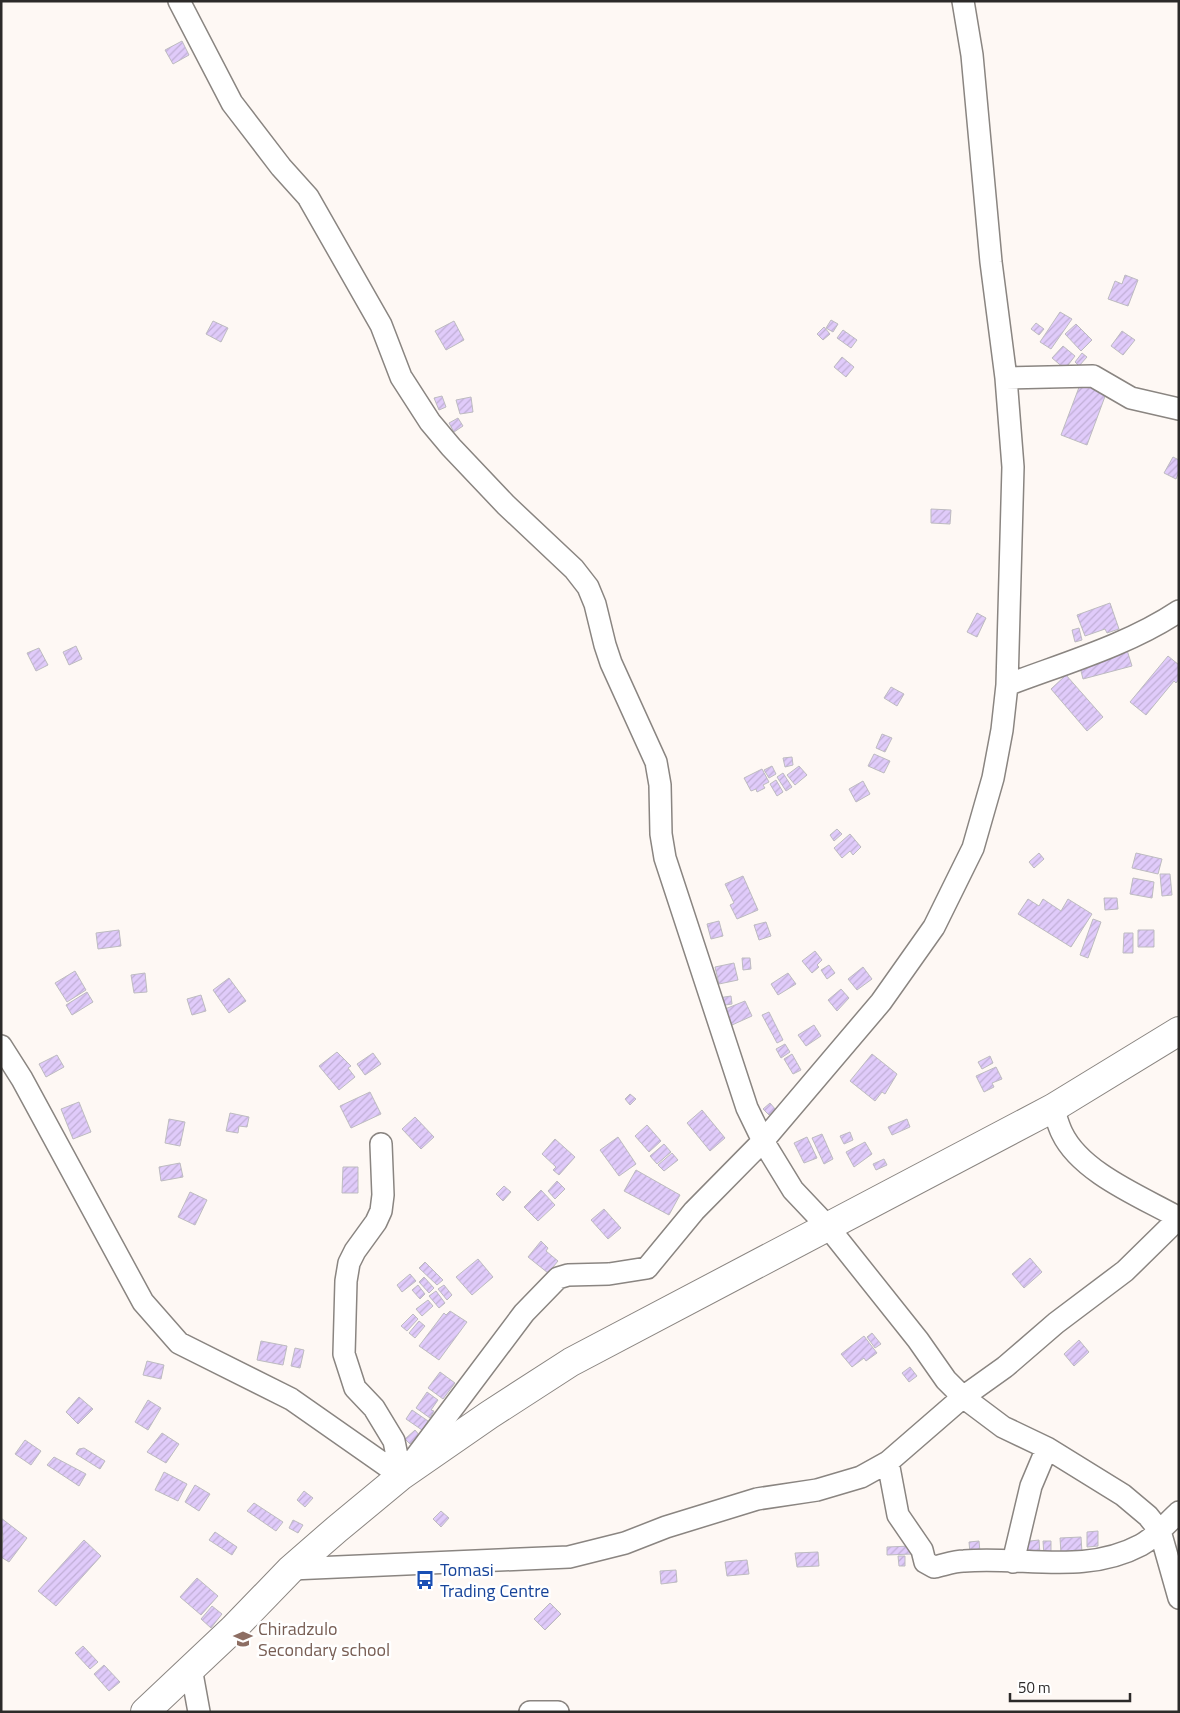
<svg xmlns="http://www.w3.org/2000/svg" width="1180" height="1713" font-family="'Titillium Web',sans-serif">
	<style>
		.building { fill: url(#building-hatch); stroke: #bdbbc0 }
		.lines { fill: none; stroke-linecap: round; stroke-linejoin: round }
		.minor-casing { stroke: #8a8581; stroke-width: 24 }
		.major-casing { stroke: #8a8581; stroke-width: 30 }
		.minor { stroke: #fff; stroke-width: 21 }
		.major { stroke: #fff; stroke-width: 28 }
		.labels { text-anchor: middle; stroke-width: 5; stroke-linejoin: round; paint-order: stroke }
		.transit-label { font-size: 18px; fill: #164399; stroke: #fff; text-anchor: start }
		.education-label { font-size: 18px; fill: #785e54; stroke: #fff; text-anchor: start }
	</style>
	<defs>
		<pattern id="building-hatch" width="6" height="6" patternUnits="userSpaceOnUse" patternTransform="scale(1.25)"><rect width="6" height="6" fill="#e0cbfa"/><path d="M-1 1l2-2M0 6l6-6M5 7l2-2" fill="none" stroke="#c0aed6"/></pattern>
	</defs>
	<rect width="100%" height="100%" fill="#fef8f4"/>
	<path class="building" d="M 182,41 L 189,55 L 173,64 L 165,50 Z
		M 1125,275 L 1138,280 L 1128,306 L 1108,299 L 1115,281 L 1122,284 Z
		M 1060,312 L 1072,319 L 1051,349 L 1040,342 Z
		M 831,320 L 838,324 L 833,332 L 826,328 Z
		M 213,321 L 228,328 L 221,342 L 206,334 Z
		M 454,321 L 464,340 L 446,350 L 435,331 Z
		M 1036,323 L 1044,329 L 1039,335 L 1031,329 Z
		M 1076,324 L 1092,340 L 1081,351 L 1065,334 Z
		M 824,327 L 830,334 L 823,340 L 817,334 Z
		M 843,330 L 857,340 L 851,348 L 837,338 Z
		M 1122,331 L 1135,340 L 1123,355 L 1111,346 Z
		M 1063,346 L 1075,356 L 1065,369 L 1052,358 Z
		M 1082,353 L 1087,357 L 1079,366 L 1075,362 Z
		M 842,357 L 854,367 L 846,377 L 834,367 Z
		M 1081,382 L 1107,391 L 1087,445 L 1061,435 Z
		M 442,396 L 446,407 L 439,410 L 434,398 Z
		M 471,397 L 473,412 L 460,414 L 456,400 Z
		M 458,418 L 463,426 L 454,432 L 449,423 Z
		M 1173,457 L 1179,460 L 1179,472 L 1176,479 L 1164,473 Z
		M 931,509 L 951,510 L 950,524 L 931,523 Z
		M 1110,603 L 1119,629 L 1107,633 L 1105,629 L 1085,636 L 1077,615 Z
		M 977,613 L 986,618 L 977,637 L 967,632 Z
		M 1079,628 L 1082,640 L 1075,642 L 1072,630 Z
		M 76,646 L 82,659 L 69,665 L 63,652 Z
		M 39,648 L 48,665 L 36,671 L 27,653 Z
		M 1127,650 L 1132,666 L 1083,679 L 1079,663 Z
		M 1168,656 L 1179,665 L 1179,679 L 1176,683 L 1174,681 L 1146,715 L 1130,702 Z
		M 1066,675 L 1103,717 L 1087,731 L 1051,689 Z
		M 891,687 L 904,694 L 897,706 L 884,698 Z
		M 882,734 L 892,738 L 885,752 L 876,748 Z
		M 874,754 L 890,761 L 884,773 L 868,766 Z
		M 792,757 L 793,765 L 785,767 L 783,758 Z
		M 772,766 L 776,774 L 769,778 L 764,770 Z
		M 799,766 L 807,775 L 795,785 L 787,775 Z
		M 762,769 L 769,782 L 763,785 L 765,788 L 757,792 L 756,789 L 751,791 L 744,778 Z
		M 783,773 L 792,787 L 786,791 L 777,777 Z
		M 776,780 L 783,792 L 777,796 L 770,784 Z
		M 863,781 L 870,794 L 856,802 L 849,789 Z
		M 837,829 L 842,834 L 834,841 L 830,835 Z
		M 850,834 L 861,847 L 853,855 L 850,851 L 842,858 L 834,848 Z
		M 1039,853 L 1044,859 L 1034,868 L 1029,862 Z
		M 1136,853 L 1162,859 L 1158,874 L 1132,868 Z
		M 1160,874 L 1170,874 L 1172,895 L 1162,896 Z
		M 743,876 L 758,910 L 737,919 L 730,905 L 734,903 L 725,884 Z
		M 1133,878 L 1154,882 L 1152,898 L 1130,894 Z
		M 1104,898 L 1117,898 L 1118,909 L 1105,910 Z
		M 1028,899 L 1039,906 L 1043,899 L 1061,911 L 1068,899 L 1092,914 L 1071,947 L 1018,914 Z
		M 1093,919 L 1101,922 L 1088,958 L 1080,955 Z
		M 719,921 L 723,936 L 711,939 L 707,924 Z
		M 766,922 L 771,936 L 759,940 L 754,925 Z
		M 119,930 L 121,946 L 98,949 L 96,933 Z
		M 1138,930 L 1154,930 L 1154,947 L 1138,947 Z
		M 1124,933 L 1133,933 L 1133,953 L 1123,953 Z
		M 815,951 L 822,960 L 817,965 L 819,967 L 812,973 L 802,961 Z
		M 742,958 L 750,958 L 751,969 L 743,970 Z
		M 734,963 L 738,980 L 719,984 L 715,967 Z
		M 829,965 L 835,973 L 827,979 L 821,970 Z
		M 863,967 L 872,979 L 857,990 L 848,979 Z
		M 75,971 L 86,990 L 67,1002 L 55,983 Z
		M 145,973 L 147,992 L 134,993 L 131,975 Z
		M 788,973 L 796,984 L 778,995 L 771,984 Z
		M 229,978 L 246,1001 L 229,1013 L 213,990 Z
		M 841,989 L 849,998 L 837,1011 L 828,1000 Z
		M 87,992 L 93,1002 L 72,1015 L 66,1005 Z
		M 201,995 L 206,1011 L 192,1015 L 187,999 Z
		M 731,996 L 732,1004 L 719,1006 L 718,998 Z
		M 745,1001 L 752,1016 L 732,1025 L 725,1009 Z
		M 769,1012 L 783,1040 L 777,1043 L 762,1015 Z
		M 814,1025 L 821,1036 L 806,1046 L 798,1035 Z
		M 785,1044 L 790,1052 L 781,1058 L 776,1049 Z
		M 337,1052 L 351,1066 L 348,1068 L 355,1077 L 339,1090 L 319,1066 Z
		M 373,1053 L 381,1064 L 365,1075 L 357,1064 Z
		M 792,1054 L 801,1070 L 793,1074 L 784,1059 Z
		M 872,1054 L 897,1074 L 885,1094 L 882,1092 L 875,1101 L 850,1081 Z
		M 57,1055 L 64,1067 L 46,1077 L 39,1064 Z
		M 990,1056 L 993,1063 L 982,1069 L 978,1062 Z
		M 996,1067 L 1002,1079 L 992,1083 L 994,1087 L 984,1092 L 976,1076 Z
		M 370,1092 L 381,1114 L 351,1128 L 340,1106 Z
		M 630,1094 L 636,1099 L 630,1105 L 625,1099 Z
		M 79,1102 L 91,1132 L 73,1139 L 61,1109 Z
		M 770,1103 L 776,1110 L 769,1115 L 763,1109 Z
		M 702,1110 L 725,1138 L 710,1151 L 687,1123 Z
		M 230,1113 L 249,1117 L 247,1127 L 239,1126 L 238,1133 L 226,1131 Z
		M 415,1117 L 434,1137 L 421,1149 L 402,1129 Z
		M 169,1119 L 185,1122 L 180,1146 L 165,1143 Z
		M 907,1119 L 910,1127 L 892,1135 L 888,1127 Z
		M 647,1125 L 661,1141 L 649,1152 L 635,1136 Z
		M 850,1132 L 853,1140 L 844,1144 L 840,1136 Z
		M 822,1134 L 833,1159 L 824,1164 L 812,1138 Z
		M 618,1137 L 636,1164 L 619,1176 L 600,1150 Z
		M 807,1137 L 817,1158 L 804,1163 L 794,1143 Z
		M 555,1139 L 575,1157 L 559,1175 L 553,1170 L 556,1167 L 542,1154 Z
		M 865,1142 L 872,1154 L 854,1167 L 846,1152 Z
		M 664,1144 L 671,1152 L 657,1164 L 650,1156 Z
		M 672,1153 L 678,1160 L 664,1171 L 658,1165 Z
		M 884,1159 L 887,1165 L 876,1170 L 873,1164 Z
		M 180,1163 L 183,1177 L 161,1181 L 159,1167 Z
		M 343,1167 L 358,1167 L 358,1193 L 342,1193 Z
		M 636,1170 L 680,1195 L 669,1215 L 624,1191 Z
		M 557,1181 L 565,1189 L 555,1199 L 548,1191 Z
		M 504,1186 L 511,1192 L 503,1201 L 496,1194 Z
		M 541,1190 L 555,1205 L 538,1221 L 524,1207 Z
		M 190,1192 L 207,1200 L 195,1225 L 178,1217 Z
		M 604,1209 L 621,1228 L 608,1239 L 591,1220 Z
		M 541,1241 L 548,1248 L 546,1251 L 558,1261 L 548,1273 L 528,1257 Z
		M 1030,1258 L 1042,1272 L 1024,1288 L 1012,1274 Z
		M 478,1259 L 493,1277 L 472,1295 L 456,1277 Z
		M 425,1262 L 443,1280 L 437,1285 L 419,1268 Z
		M 410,1274 L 416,1281 L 402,1292 L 397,1285 Z
		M 424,1277 L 434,1288 L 429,1293 L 419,1282 Z
		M 418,1285 L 425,1294 L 420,1299 L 412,1290 Z
		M 444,1285 L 452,1295 L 447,1300 L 438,1289 Z
		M 436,1291 L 445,1303 L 439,1308 L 429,1296 Z
		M 428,1300 L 433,1306 L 422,1316 L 416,1309 Z
		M 450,1311 L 467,1322 L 439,1360 L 419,1346 L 444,1313 L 446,1315 Z
		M 413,1314 L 418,1319 L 407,1331 L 401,1326 Z
		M 419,1321 L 425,1326 L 415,1338 L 409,1333 Z
		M 872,1333 L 881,1344 L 875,1348 L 867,1337 Z
		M 864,1336 L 877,1353 L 866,1361 L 864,1358 L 852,1367 L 841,1354 Z
		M 1079,1340 L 1089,1352 L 1074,1366 L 1064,1354 Z
		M 261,1341 L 287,1346 L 283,1365 L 257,1360 Z
		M 295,1348 L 304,1350 L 300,1368 L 291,1366 Z
		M 147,1361 L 164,1365 L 161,1379 L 143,1375 Z
		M 910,1367 L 917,1376 L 909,1382 L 902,1373 Z
		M 440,1372 L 455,1383 L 443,1399 L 428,1388 Z
		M 427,1392 L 438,1400 L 431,1410 L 434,1411 L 430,1418 L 416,1408 Z
		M 79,1397 L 93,1409 L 78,1424 L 66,1412 Z
		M 148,1400 L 161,1408 L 148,1430 L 135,1422 Z
		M 412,1410 L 428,1421 L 422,1430 L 406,1419 Z
		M 415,1430 L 420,1436 L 410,1444 L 405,1439 Z
		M 162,1433 L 179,1444 L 166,1463 L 147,1452 Z
		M 25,1440 L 41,1451 L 31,1465 L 15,1454 Z
		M 84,1448 L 105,1461 L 100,1469 L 76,1454 L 79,1449 Z
		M 54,1457 L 86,1474 L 79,1486 L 47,1465 Z
		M 164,1472 L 187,1484 L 178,1501 L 155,1490 Z
		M 195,1485 L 210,1494 L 199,1511 L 185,1502 Z
		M 304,1491 L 313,1498 L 305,1507 L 297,1500 Z
		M 254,1503 L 283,1522 L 276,1531 L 247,1511 Z
		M 441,1511 L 449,1518 L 441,1527 L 433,1519 Z
		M 1,1518 L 27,1538 L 9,1562 L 1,1557 L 3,1538 Z
		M 293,1520 L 303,1525 L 298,1533 L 289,1528 Z
		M 1098,1531 L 1098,1546 L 1087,1547 L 1087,1532 Z
		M 215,1532 L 237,1547 L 232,1555 L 209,1540 Z
		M 1081,1537 L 1082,1553 L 1061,1553 L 1060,1538 Z
		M 84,1540 L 101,1556 L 56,1606 L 38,1591 Z
		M 1039,1540 L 1040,1555 L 1022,1556 L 1021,1542 Z
		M 979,1541 L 980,1552 L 970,1553 L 969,1542 Z
		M 1043,1541 L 1051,1541 L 1051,1556 L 1044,1556 Z
		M 912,1546 L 912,1554 L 887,1555 L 887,1547 Z
		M 818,1552 L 819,1566 L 797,1567 L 795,1553 Z
		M 898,1556 L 905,1556 L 905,1566 L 899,1566 Z
		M 747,1560 L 749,1574 L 727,1576 L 725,1562 Z
		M 676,1570 L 677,1582 L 661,1584 L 660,1571 Z
		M 197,1578 L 218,1596 L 201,1615 L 180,1597 Z
		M 550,1603 L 561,1614 L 545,1630 L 534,1619 Z
		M 212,1606 L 222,1614 L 211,1628 L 201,1619 Z
		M 83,1646 L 98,1662 L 90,1669 L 75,1653 Z
		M 104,1665 L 120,1682 L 109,1691 L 94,1674 Z"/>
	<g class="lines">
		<g class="minor-casing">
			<path id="minor" d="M 179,1 L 232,103 L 281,167 L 308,197 L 381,325 L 401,377 L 430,422 L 451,447 L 506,505 L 574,569 L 588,587 L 595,604 L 605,645 L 611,663 L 656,762 L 660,785 L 661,834 L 665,858 L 747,1108 L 763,1141 L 694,1211 L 647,1268 L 609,1274 L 568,1275 L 558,1278 L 524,1313 L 412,1462
				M 1006,378 L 1093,376 L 1131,398 L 1179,409
				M 1007,685 C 1065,663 1128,645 1179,611
				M 1,1046 L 22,1079 L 143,1302 L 179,1343 L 291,1399 L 401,1476
				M 1053,1108 C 1056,1116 1058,1125 1062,1133 C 1081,1173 1142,1197 1179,1218
				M 381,1144 L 383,1195 L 381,1211 L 376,1222 L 355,1251 L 349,1263 L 346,1281 L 344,1354 L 355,1388 L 374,1408 L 394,1441 L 401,1476
				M 1179,1218 L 1125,1271 L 1056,1323 L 1005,1367 L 963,1397 L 1003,1427 L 1047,1448 L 1123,1495 L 1148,1516 L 1160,1531 L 1179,1598
				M 888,1462 L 898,1515 L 922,1550 L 925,1562 L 934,1567 C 944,1565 954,1561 964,1561 C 1024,1556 1085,1575 1141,1545 C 1156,1537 1167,1523 1179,1512
				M 1013,1562 L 1031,1486 L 1047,1448
				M 291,1569 L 569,1557 L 625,1543 L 666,1527 L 757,1499 L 817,1490 L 861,1477 L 888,1462 L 963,1397 L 946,1380 L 918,1340 L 828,1227 L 793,1190 L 763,1141 L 881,1002 L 934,927 L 973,848 L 993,778 L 1002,730 L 1007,685 L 1013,467 L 1006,378 L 991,262 L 972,55 L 963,1
				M 191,1668 L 199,1712
				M 530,1712 L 558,1712"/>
		</g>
		<g class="major-casing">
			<path id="major" d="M 145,1712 L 233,1629 L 291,1569 L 337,1529 L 401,1476 L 489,1415 L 571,1362 L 1053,1108 L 1179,1031"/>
		</g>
		<use href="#minor" class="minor"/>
		<use href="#major" class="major"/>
	</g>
	<defs>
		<g id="bus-bare" transform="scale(1.5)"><path d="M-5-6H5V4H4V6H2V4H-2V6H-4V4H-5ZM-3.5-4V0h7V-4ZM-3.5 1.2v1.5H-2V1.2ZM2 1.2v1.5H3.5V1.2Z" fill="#1a4fb4" stroke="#fff" stroke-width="2.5" paint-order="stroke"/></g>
		<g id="school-bare" transform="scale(1.5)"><path d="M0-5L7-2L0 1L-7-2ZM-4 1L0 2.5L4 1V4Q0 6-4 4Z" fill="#8d6e63" stroke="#fff" stroke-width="2.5" paint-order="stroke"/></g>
	</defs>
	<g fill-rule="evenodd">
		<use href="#bus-bare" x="425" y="1580"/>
		<use href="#school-bare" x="243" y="1639"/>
	</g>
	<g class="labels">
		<g class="transit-label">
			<text x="440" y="1576">Tomasi<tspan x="440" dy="21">Trading Centre</tspan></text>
		</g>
		<g class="education-label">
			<text x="258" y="1635">Chiradzulo<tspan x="258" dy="21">Secondary school</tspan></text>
		</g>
	</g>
	<rect width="1180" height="1713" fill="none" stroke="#2c2a29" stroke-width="5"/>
	<path d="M1010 1693v8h120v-8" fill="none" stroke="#2c2a29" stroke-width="2.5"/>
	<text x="1018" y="1693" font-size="15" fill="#2c2a29" stroke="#ffffff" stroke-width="4" paint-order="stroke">50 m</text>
</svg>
